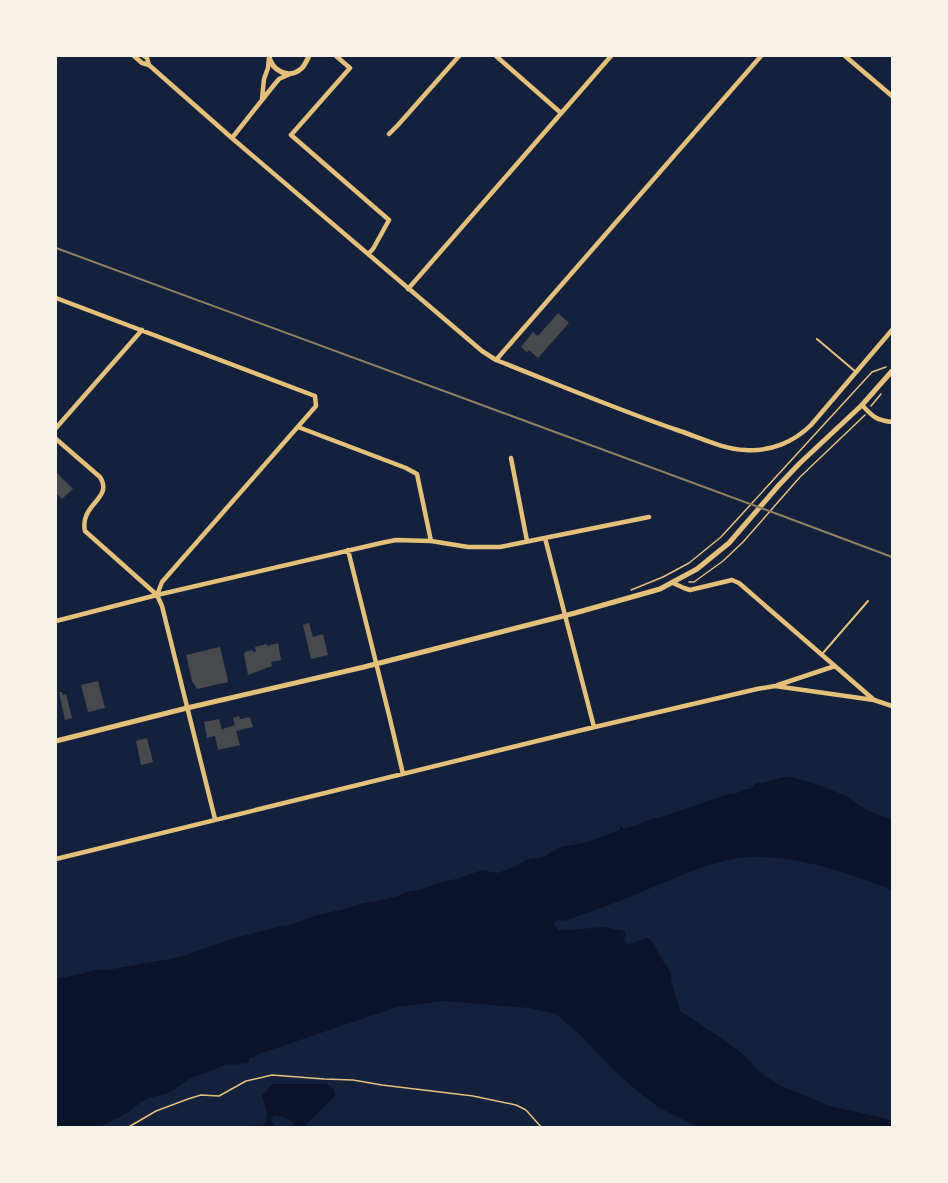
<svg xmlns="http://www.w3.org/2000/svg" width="948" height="1183" font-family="'Nunito Sans',sans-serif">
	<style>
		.water { fill: #0b132b }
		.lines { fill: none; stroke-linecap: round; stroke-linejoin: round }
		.stream { stroke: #0b132b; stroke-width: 2 }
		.building { fill: #48494c }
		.path { stroke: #e5c07b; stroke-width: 1.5 }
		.service { stroke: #e5c07b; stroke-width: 2 }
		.minor { stroke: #e5c07b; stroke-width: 4.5 }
		.tertiary { stroke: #e5c07b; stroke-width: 5 }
		.rail { stroke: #918062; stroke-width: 2 }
	</style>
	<rect width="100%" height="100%" fill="#14213d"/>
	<path class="water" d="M 784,777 L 795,778 L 819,785 L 846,796 L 867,810 L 892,820 L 892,890 C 850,873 796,855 750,857 C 717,859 688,873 658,885 C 627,899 595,910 564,921 L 557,920 L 554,923 L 556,927 L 559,930 L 570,930 L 603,927 L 624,931 L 626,934 L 624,939 L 626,943 L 629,944 L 648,938 C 656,944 656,950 661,958 C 664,963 670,969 671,975 C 672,977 671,978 671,980 L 680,1011 L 721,1038 L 744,1055 L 759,1072 L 779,1085 L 830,1106 L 892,1120 L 892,1127 L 697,1127 L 658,1107 L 642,1095 L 617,1073 L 577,1032 L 556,1014 L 528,1008 L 444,1001 L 397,1007 L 256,1055 L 249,1059 L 249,1063 L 244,1064 L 243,1062 L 236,1065 L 227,1064 L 216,1069 L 189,1079 L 171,1092 L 146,1099 L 122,1116 L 99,1127 L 56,1127 L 56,979 L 76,975 L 95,970 L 107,970 L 180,957 L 235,938 L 281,926 L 291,925 L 314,916 L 344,909 L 359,904 L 382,900 L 398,896 L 406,892 L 419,890 L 441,882 L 456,879 L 482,870 L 498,873 L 518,865 L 525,860 L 545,856 L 560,847 L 584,843 L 620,830 L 620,827 L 622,826 L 623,829 L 634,826 L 651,819 L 665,816 L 725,795 L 737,793 L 746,789 L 750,789 L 756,783 L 763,783 Z
		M 272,1084 L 325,1084 L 331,1086 L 335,1093 L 334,1097 L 304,1127 L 291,1127 L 294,1123 C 287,1118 283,1116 274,1116 L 271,1120 L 275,1127 L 264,1127 L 267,1114 L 262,1095 Z"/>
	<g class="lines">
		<path class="stream" d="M 250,1128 L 258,1125 L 264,1126"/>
	</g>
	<path class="building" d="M 558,313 L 569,323 L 538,358 L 529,350 L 527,352 L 521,347 L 533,332 L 538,336 Z
		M 56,472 L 73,489 L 62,499 L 56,493 Z
		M 309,623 L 313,637 L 323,634 L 328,655 L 311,659 L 303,625 Z
		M 278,643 L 281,660 L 271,662 L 272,666 L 248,675 L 244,654 L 245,652 L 252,650 L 253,652 L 256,651 L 255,647 L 267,644 L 267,646 Z
		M 220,647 L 227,676 L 228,682 L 197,689 L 192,681 L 186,655 Z
		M 98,681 L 105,708 L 88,712 L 81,685 Z
		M 59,692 L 62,692 L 63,695 L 66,694 L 72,718 L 65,720 Z
		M 239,716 L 240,719 L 250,717 L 253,727 L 236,731 L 240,745 L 218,750 L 215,736 L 207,738 L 204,722 L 219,719 L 223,734 L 222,729 L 235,725 L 233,718 Z
		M 147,738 L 153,762 L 141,765 L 136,741 Z"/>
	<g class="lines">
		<path class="path" d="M 871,406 L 881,394
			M 689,582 L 694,582 L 723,561 L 743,542 L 800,477 L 865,415
			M 631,590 L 663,577 L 689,563 L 721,537 L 872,372 L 886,367
			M 127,1128 L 156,1111 L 188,1099 L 201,1095 L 219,1096 L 246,1081 L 272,1075 L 324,1079 L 353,1080 L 382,1085 L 473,1096 L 516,1105 L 526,1110 L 542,1128"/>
		<path class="service" d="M 817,339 L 856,372
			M 823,653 L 868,601"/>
		<path class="minor" d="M 134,56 L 142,63 L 149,65 L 233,139 L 482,351 L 496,360 C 557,384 618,410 680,431 C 701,438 723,449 745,450 C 770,452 794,442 811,425 L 892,330
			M 144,56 L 147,58 L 149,65
			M 336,56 L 350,68 L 291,135 L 389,220 L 373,249 L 368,254
			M 496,56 L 561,113
			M 845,56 L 892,96
			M 262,99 L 264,79 L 268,68 L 269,58
			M 389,134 L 398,125 L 459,56
			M 232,138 L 274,85 L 279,79 L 290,74
			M 408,289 L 611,56
			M 56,298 L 315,396 L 316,406 L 162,582 L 157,595
			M 496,360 L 761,56
			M 862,405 C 873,417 876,420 892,422
			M 298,427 L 406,468 L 417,474 L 431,541
			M 56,428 L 142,330
			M 56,439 L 100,477 C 114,499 79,504 85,531 L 157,595 L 162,606 L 215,819
			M 511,458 L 527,541
			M 545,538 L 594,727
			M 348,550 L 390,719 L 403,774
			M 673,583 L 684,588 L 690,590 L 732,580 L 739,583 L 873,699
			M 56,621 L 157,595 L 381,543 L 396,540 L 431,541 L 468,547 L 500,547 L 649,517
			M 778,685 L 835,666
			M 56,859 L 582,730 L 757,689 L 775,686 L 874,700 L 892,706"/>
		<path class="tertiary" d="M 269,56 C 272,71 289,80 302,68 C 305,65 307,60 309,56
			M 56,741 L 187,708 L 364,667 L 575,613 L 660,589 L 697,569 L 729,543 L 779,485 L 800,463 L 862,405 L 892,371"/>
		<path class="rail" d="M 56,248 L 780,515 L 892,557"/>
	</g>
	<rect width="948" height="1183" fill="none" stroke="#f6f1e7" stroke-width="114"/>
</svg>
